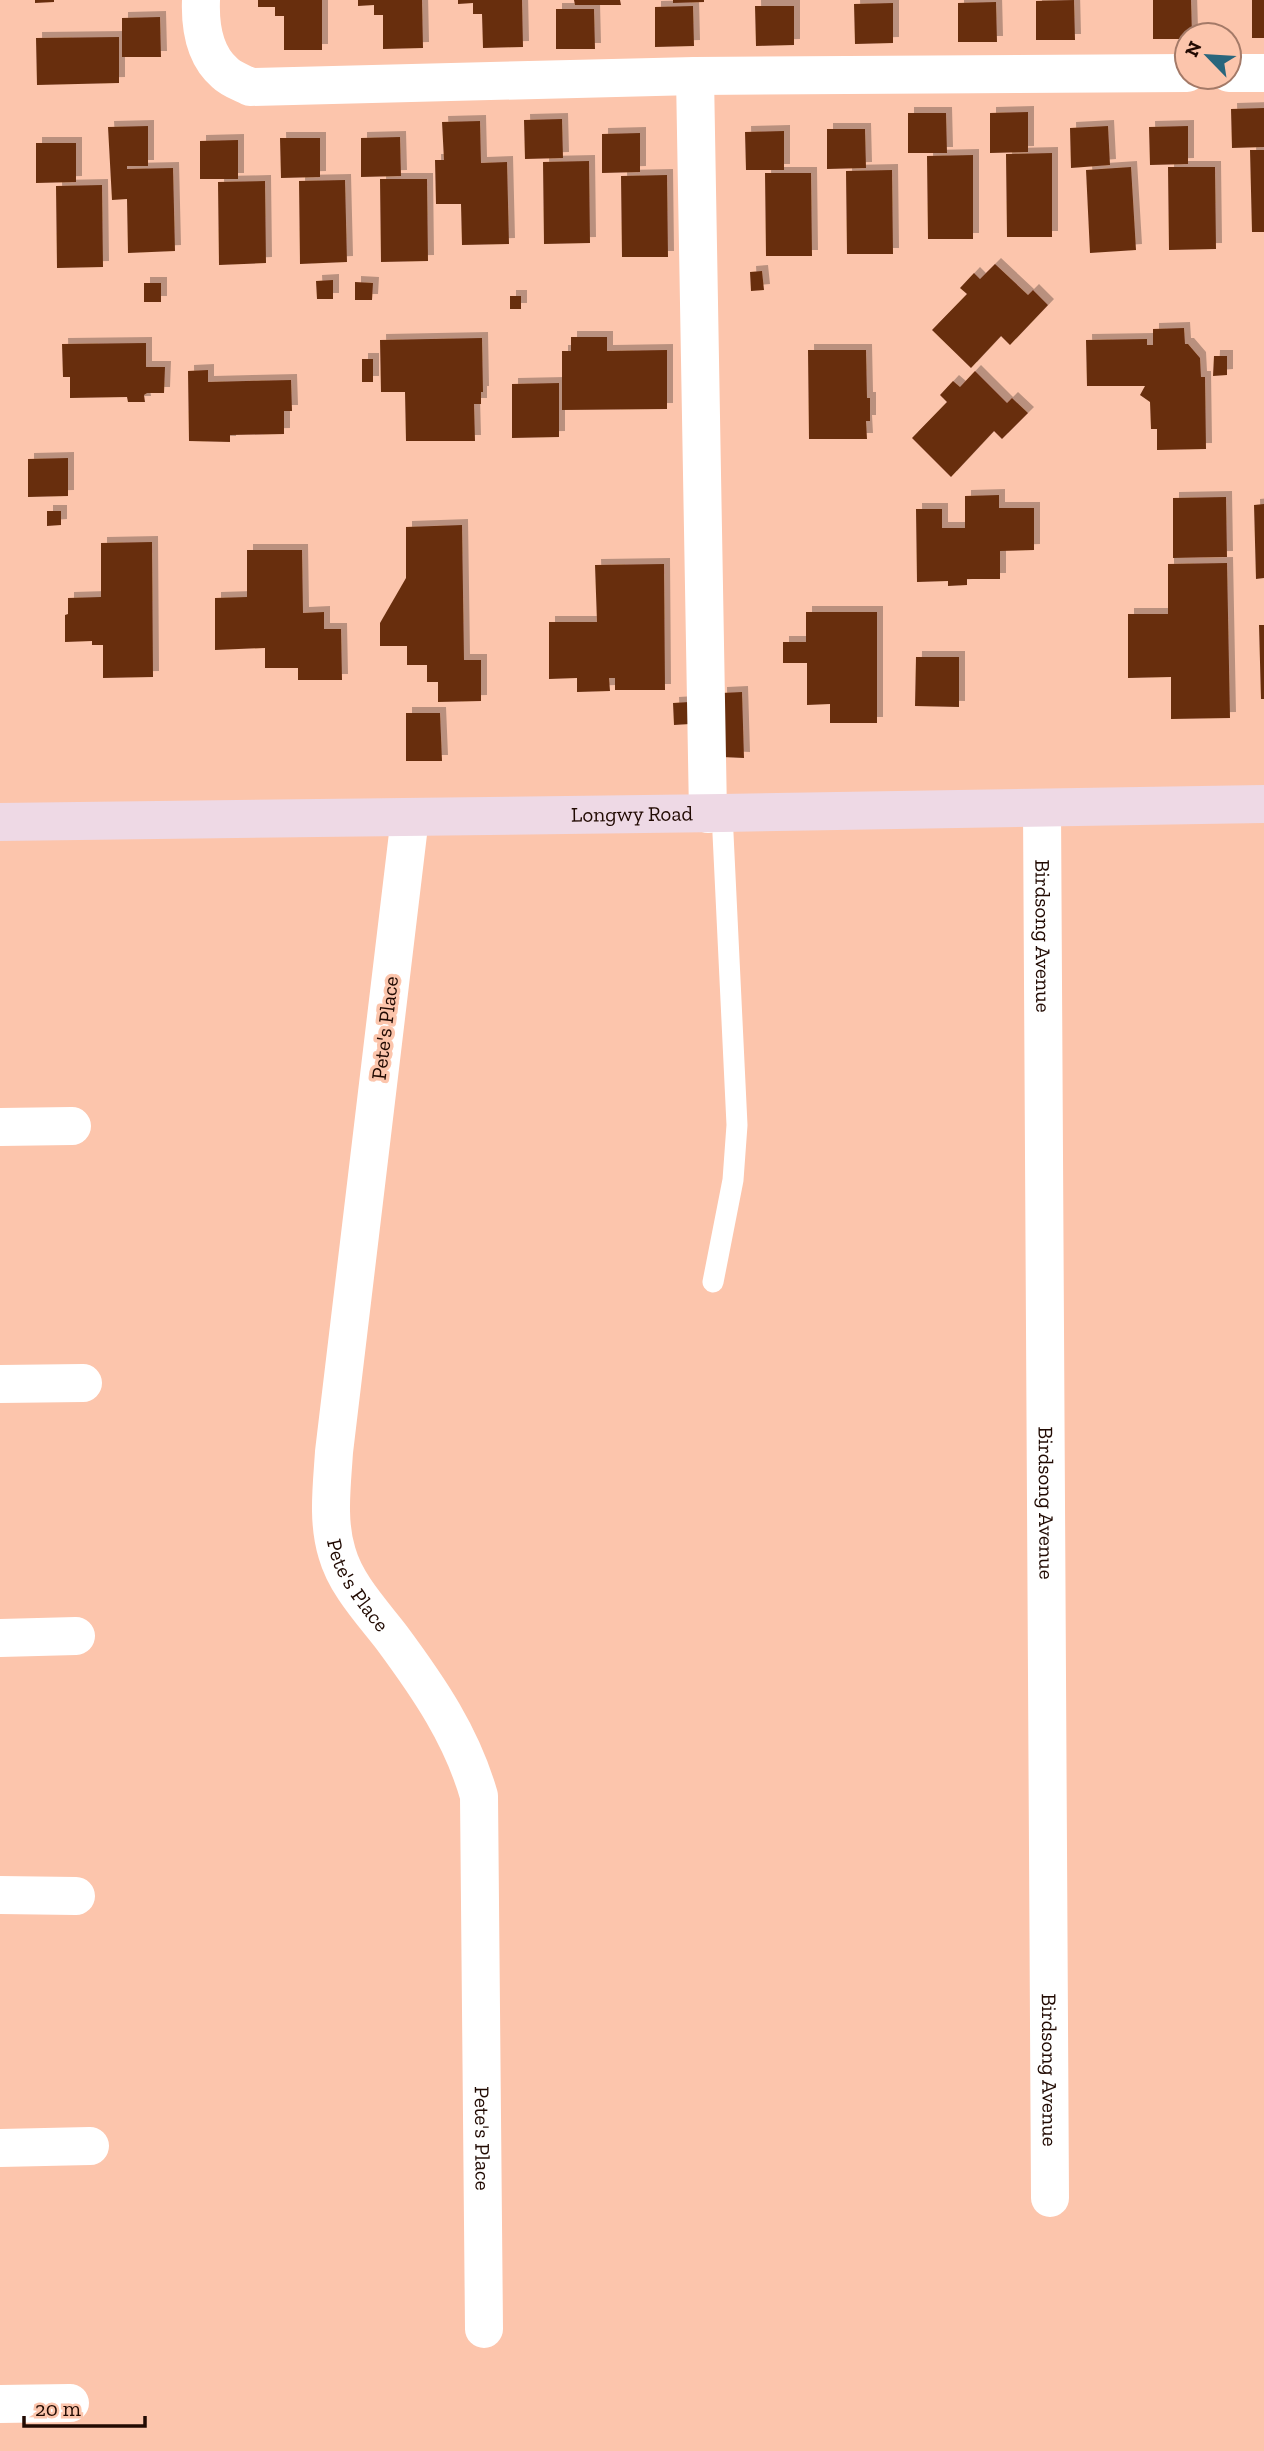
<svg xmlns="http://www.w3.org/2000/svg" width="1264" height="2451" font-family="'Zilla Slab',serif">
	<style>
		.building { fill: #682f10; filter: url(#shadow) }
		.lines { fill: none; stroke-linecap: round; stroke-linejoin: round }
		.lane { stroke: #fff; stroke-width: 21 }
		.street { stroke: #fff; stroke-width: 38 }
		.secondary { stroke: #eed9e5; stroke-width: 38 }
		.labels { text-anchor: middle; stroke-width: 7; stroke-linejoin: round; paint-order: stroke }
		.street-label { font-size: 21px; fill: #210a02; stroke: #fcc5ac }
	</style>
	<defs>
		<filter id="shadow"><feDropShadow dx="6" dy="-6" stdDeviation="0" flood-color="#0004"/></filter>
	</defs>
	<rect width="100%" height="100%" fill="#fcc5ac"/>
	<path class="building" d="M 35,0 L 54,0 L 54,2 L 35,3 Z
		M 258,0 L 322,0 L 322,50 L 284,50 L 284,16 L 275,16 L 275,7 L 258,7 Z
		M 358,0 L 422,0 L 423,48 L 383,49 L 383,15 L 374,15 L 374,5 L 358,6 Z
		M 458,0 L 522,0 L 523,47 L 483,48 L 482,14 L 473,14 L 473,3 L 458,4 Z
		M 574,0 L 620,0 L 621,5 L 575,5 Z
		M 673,0 L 704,0 L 704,2 L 673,3 Z
		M 1074,0 L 1075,40 L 1036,40 L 1036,1 Z
		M 1153,0 L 1191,0 L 1192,35 L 1187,35 L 1187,39 L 1153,39 Z
		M 1252,0 L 1264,0 L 1264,38 L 1252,38 Z
		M 996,2 L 997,42 L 958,42 L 958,3 Z
		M 893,3 L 893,43 L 855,44 L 854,4 Z
		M 693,6 L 694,46 L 655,47 L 655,7 Z
		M 755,6 L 794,6 L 794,45 L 756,46 Z
		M 556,9 L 594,9 L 595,49 L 556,49 Z
		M 160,17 L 161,57 L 122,57 L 122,18 Z
		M 119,37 L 119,83 L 37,85 L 36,38 Z
		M 1264,108 L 1264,147 L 1232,148 L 1231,109 Z
		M 1028,112 L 1028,152 L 990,153 L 990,113 Z
		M 908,113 L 946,113 L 947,153 L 908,153 Z
		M 562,119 L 563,158 L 525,159 L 524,120 Z
		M 480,121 L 481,163 L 507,162 L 509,244 L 462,245 L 461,204 L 436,204 L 435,160 L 444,160 L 442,122 Z
		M 148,126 L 148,166 L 127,166 L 127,169 L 173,168 L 175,251 L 128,253 L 127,199 L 112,200 L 108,127 Z
		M 1108,126 L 1110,165 L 1071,168 L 1070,128 Z
		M 1188,126 L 1188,164 L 1150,165 L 1149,127 Z
		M 827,129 L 865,129 L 866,168 L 827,169 Z
		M 784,131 L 784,170 L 746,170 L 745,132 Z
		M 640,133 L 640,172 L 602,173 L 602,134 Z
		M 400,137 L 401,176 L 361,177 L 361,138 Z
		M 280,138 L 320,138 L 320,177 L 281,178 Z
		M 238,140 L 238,179 L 200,179 L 200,141 Z
		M 36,143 L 76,143 L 76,182 L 36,183 Z
		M 1250,150 L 1264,150 L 1264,232 L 1252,232 Z
		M 1052,153 L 1052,237 L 1007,237 L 1006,154 Z
		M 973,155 L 973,239 L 928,239 L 927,156 Z
		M 589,161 L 590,243 L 544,244 L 543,162 Z
		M 1131,167 L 1136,250 L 1090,253 L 1086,170 Z
		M 1168,167 L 1215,167 L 1216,249 L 1169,250 Z
		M 892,170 L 893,254 L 847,254 L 846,171 Z
		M 765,173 L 811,173 L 812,256 L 766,256 Z
		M 667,175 L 668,257 L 622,257 L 621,176 Z
		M 380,179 L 427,179 L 428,261 L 381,262 Z
		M 345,180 L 347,262 L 300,264 L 299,181 Z
		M 265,181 L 266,263 L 219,265 L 218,182 Z
		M 102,185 L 103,267 L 57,268 L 56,186 Z
		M 995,264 L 1028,295 L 1033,290 L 1048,305 L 1010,345 L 1001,336 L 971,368 L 932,330 L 967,294 L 960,288 L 974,273 L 980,279 Z
		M 762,271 L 764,290 L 751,291 L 750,272 Z
		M 333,280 L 333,299 L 317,299 L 316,281 Z
		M 355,282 L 373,283 L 372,300 L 355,300 Z
		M 144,283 L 161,283 L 161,302 L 144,302 Z
		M 510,296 L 521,296 L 521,309 L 510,309 Z
		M 1184,328 L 1185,344 L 1188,344 L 1200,358 L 1201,377 L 1205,377 L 1206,449 L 1157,450 L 1157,429 L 1151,429 L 1150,402 L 1140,395 L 1145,386 L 1087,386 L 1086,340 L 1147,339 L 1147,345 L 1153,345 L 1153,329 Z
		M 571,337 L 607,337 L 607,351 L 667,350 L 667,409 L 562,410 L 562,351 L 571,351 Z
		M 482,338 L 483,392 L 481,392 L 481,404 L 474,404 L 475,441 L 406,441 L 405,392 L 381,392 L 380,340 Z
		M 146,343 L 146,367 L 165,367 L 164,393 L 147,393 L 144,395 L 145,402 L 128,402 L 127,397 L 70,398 L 70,377 L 63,377 L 62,344 Z
		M 808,350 L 866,350 L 867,398 L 870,398 L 870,421 L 866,421 L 867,439 L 809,439 Z
		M 1214,356 L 1227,356 L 1227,375 L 1213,376 Z
		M 362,359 L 373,359 L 373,382 L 362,382 Z
		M 208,370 L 208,382 L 291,380 L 292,411 L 284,411 L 284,434 L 230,435 L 230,442 L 189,441 L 188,371 Z
		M 975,371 L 1007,403 L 1012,398 L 1028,413 L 1002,439 L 994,431 L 951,477 L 912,438 L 947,402 L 940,395 L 953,381 L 960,387 Z
		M 559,383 L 559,437 L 512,438 L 512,384 Z
		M 68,458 L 68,496 L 28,497 L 28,459 Z
		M 999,495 L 999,508 L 1034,508 L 1034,550 L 1000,551 L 1000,579 L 967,579 L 967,585 L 948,586 L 948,581 L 917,582 L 916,509 L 942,509 L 942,528 L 965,528 L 965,496 Z
		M 1226,497 L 1227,557 L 1173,558 L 1173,498 Z
		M 1264,504 L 1264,578 L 1256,579 L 1254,505 Z
		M 47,511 L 61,511 L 61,525 L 47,526 Z
		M 462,525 L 464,660 L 481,660 L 481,701 L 438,702 L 438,682 L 427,682 L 427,665 L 407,665 L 407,646 L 380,646 L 380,623 L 406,578 L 406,527 Z
		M 152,542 L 153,677 L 103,678 L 103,645 L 92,645 L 92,641 L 65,642 L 65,615 L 68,614 L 68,598 L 101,597 L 101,543 Z
		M 247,550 L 302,550 L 303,613 L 324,612 L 324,629 L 341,629 L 342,680 L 298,680 L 298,668 L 265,668 L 265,648 L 215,650 L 215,598 L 247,597 Z
		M 1227,563 L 1230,718 L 1171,719 L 1171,677 L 1128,678 L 1128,614 L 1168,614 L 1168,564 Z
		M 664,564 L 665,690 L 615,690 L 615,678 L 609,678 L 610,691 L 577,692 L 577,678 L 549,679 L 549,622 L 597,622 L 595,565 Z
		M 806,612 L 877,612 L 877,723 L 830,723 L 830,704 L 807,705 L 807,663 L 783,663 L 783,642 L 806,642 Z
		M 1259,625 L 1264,625 L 1264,699 L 1261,699 Z
		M 916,657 L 959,657 L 959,707 L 915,706 Z
		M 742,692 L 744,758 L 722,757 L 721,693 Z
		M 689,702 L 690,724 L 674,725 L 673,703 Z
		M 406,713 L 440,713 L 442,761 L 406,761 Z"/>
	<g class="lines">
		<path class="lane" d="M 713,1282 L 733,1180 L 737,1125 L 722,813"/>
		<g class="street">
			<path d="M 201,0 C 200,26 204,55 225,73 C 231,79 242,83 250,87 L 695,76 L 1187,73"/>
			<path d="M 1229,73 L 1264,73"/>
			<path d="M 695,76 L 708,814"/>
			<path id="s1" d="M 1042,808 L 1050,2198"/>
			<path id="s2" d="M 410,817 L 334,1452 C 332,1485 327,1521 337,1553 C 346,1585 372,1612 392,1638 C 429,1688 462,1736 479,1796 L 484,2329"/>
			<path d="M 0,1127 L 72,1126"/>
			<path d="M 0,1384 L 83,1383"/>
			<path d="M 0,1638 L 76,1636"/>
			<path d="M 0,1895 L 76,1896"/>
			<path d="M 0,2148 L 90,2146"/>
			<path d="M 0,2404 L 70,2403"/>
		</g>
		<path class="secondary" id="s3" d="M 0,822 L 722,813 L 1264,804"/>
	</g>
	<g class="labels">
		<g class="street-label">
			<text dy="7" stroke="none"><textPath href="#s3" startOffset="632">Longwy Road</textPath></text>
			<text dy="7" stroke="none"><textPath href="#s1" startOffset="128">Birdsong Avenue</textPath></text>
			<text transform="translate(385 1028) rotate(-83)" y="7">Pete's Place</text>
			<text dy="7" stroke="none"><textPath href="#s1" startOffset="695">Birdsong Avenue</textPath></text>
			<text dy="7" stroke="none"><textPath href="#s2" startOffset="779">Pete's Place</textPath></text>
			<text dy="7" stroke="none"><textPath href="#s1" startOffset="1262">Birdsong Avenue</textPath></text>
			<text dy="7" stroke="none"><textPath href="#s2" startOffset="1367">Pete's Place</textPath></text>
		</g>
	</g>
	<g transform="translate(1208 56) rotate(295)"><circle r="33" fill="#fcc5ac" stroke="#a47a68" stroke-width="2"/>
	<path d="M0-5L12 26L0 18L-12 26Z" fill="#29667d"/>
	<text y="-10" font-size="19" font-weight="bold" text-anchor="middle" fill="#210a02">N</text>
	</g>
	<path d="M24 2416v10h121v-10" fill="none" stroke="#210a02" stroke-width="3.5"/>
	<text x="35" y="2416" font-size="21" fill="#210a02" stroke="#fcc5ac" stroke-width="5" paint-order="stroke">20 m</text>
</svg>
